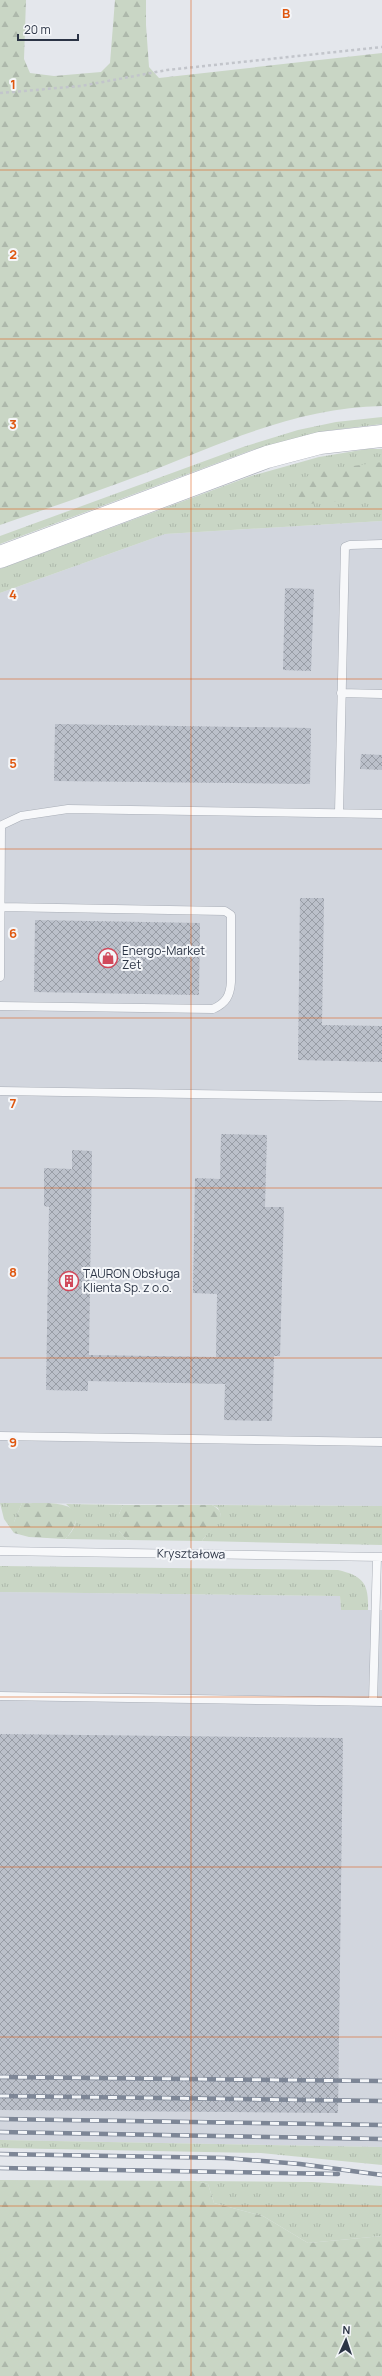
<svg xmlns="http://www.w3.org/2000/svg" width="382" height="2376" font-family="Manrope,sans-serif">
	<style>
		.built { fill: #d2d6de }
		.grass { fill: url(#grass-tufts) }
		.forest { fill: url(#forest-firs) }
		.building { fill: url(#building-cross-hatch) }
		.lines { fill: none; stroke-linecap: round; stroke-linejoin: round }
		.lane-casing { stroke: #a9aeb7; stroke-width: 9 }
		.secondary-casing { stroke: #a9aeb7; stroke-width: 23 }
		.path { stroke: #c2c5cb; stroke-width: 2.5; stroke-dasharray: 3 3; stroke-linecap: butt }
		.lane { stroke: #f7f8fa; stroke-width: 8 }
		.secondary { stroke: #fff; stroke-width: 22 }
		.rail-casing { stroke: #7d8696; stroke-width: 4.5 }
		.rail { stroke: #f4f6f9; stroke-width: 3; stroke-dasharray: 9; stroke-linecap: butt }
		.grid { fill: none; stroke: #df570f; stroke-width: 1; stroke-opacity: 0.55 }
		.labels { text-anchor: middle; stroke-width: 4; stroke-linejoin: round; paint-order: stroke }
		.poi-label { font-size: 12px; fill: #2b3445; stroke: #f4f6f9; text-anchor: start }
		.street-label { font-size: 12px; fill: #2b3445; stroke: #f4f6f9 }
		.grid-label { font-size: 13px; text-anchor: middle; font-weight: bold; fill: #df570f; stroke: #f4f6f9; stroke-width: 4; stroke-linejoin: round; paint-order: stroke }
	</style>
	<defs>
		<pattern id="grass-tufts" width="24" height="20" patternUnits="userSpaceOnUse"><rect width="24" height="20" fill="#c9d6c5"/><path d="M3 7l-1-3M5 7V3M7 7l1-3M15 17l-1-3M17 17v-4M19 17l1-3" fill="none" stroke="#adb8ab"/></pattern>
		<pattern id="forest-firs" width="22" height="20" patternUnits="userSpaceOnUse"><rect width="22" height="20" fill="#c9d6c5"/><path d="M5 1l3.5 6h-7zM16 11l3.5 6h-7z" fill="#adb8ab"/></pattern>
		<pattern id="building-cross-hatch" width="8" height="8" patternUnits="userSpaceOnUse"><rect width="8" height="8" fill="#bbc0ca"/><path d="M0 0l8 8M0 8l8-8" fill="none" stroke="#989da6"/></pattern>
	</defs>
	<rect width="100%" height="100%" fill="#e4e7ec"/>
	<path class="built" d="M 382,521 L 382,1506 L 0,1503 L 0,593 L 165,534 Z
		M 0,1592 L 340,1596 L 341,1610 L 382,1610 L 382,2147 L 0,2140 Z"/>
	<path class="grass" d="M 382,417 L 382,424 L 325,431 L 252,450 L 0,544 L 0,536 L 243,447 L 298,430 L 336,422 Z
		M 367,449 L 382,449 L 382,521 L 165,534 L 0,593 L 0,569 L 251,476 L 319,457 Z
		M 0,1503 L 22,1503 L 14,1522 L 14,1533 L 4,1519 Z
		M 66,1504 L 123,1505 L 119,1514 L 119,1531 L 127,1540 L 65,1539 C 78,1527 80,1515 66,1504 Z
		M 212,1505 L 382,1506 L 382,1545 L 202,1541 C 209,1530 215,1528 221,1515 L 218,1508 Z
		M 0,1566 L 338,1570 C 363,1576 369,1583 368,1610 L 341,1610 L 340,1596 L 0,1592 Z
		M 0,2140 L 382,2147 L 382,2165 L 261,2153 L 0,2148 Z
		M 196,2181 L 312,2182 L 382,2186 L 382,2236 L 308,2243 L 263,2216 L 214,2203 L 208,2184 Z"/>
	<path class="forest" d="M 0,0 L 26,0 L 24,59 L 30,73 L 54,76 L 101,72 L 110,63 L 115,0 L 146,0 L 146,25 L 149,67 L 159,78 L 382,53 L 382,406 C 300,407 221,443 146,473 C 98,491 49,508 0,525 Z
		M 382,462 L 382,500 L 350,500 L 299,505 L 294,499 L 295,488 L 308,476 L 331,469 Z
		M 22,1503 C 35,1504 80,1498 76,1520 C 74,1528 71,1533 65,1539 L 29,1537 L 14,1533 L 14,1522 Z
		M 123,1505 L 212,1505 C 234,1517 209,1529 202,1541 L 127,1540 L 119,1531 L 119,1514 Z
		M 0,2180 L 196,2181 L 208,2184 L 214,2203 L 263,2216 L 308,2243 L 382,2236 L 382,2376 L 0,2376 Z"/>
	<path class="building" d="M 285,588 L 314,589 L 311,671 L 283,670 Z
		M 55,724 L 311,728 L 310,784 L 54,781 Z
		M 361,754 L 382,755 L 382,770 L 360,769 Z
		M 300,898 L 324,898 L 322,1025 L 382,1026 L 382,1062 L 298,1060 Z
		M 35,920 L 200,923 L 199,995 L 34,992 Z
		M 221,1134 L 267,1135 L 265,1207 L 284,1207 L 280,1356 L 274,1356 L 272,1421 L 224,1420 L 225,1384 L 88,1381 L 88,1391 L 46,1390 L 49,1207 L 44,1206 L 44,1168 L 72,1169 L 72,1150 L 92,1151 L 89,1355 L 216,1357 L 217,1294 L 193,1293 L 195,1178 L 220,1179 Z
		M 0,1734 L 343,1738 L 338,2113 L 0,2110 Z"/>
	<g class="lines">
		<g class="lane-casing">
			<path id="lane" d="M 341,693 L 382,694
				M 339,813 L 345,547 L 350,545 L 382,544
				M 0,826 L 21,816 L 68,809 L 382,814
				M 0,977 L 1,826
				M 0,1006 L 213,1009 C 226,1003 230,996 231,982 L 231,915 L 225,911 L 2,907
				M 0,1091 L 382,1097
				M 0,1436 L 382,1442
				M 0,1551 L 382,1557
				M 0,1696 L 382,1702
				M 373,1702 L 377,1557"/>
		</g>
		<g class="secondary-casing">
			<path id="secondary" d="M 0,557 L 267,457 L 320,443 L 382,436"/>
		</g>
		<path class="path" d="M 0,93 L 81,86 L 167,70 L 382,47"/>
		<use href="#lane" class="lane"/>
		<use href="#secondary" class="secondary"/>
		<g class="rail-casing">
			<path id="rail" d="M 0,2077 L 382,2081
				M 0,2096 L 382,2101
				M 0,2119 L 382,2125
				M 0,2132 L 382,2139
				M 0,2154 L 225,2158 L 300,2164 L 382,2175
				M 0,2168 L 338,2174"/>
		</g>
		<use href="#rail" class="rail"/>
	</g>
	<path class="grid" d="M 191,0 L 191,2376M 0,170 L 382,170M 0,339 L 382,339M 0,509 L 382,509M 0,679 L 382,679M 0,849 L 382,849M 0,1018 L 382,1018M 0,1188 L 382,1188M 0,1358 L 382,1358M 0,1527 L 382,1527M 0,1697 L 382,1697M 0,1867 L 382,1867M 0,2037 L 382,2037M 0,2206 L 382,2206"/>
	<defs>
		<g id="shop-ring" transform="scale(1)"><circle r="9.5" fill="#f4f6f9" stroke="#d1495b" stroke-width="1.5"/><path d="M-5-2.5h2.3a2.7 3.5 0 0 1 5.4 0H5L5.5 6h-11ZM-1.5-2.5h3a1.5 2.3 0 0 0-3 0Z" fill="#d1495b"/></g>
		<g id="building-ring" transform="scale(1)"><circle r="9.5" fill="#f4f6f9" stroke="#d1495b" stroke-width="1.5"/><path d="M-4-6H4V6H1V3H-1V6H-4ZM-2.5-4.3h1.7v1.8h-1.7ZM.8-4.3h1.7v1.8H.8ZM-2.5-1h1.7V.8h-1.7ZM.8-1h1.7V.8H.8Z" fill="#d1495b"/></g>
	</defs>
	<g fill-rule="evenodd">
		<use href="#shop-ring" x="108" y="958"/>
		<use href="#building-ring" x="69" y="1281"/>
	</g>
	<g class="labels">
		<g class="poi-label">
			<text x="122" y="955">Energo-Market<tspan x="122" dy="14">Zet</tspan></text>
			<text x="83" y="1278">TAURON Obsługa<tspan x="83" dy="14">Klienta Sp. z o.o.</tspan></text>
		</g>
		<g class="street-label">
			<text transform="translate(191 1554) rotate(1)" y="4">Kryształowa</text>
		</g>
	</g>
	<g class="grid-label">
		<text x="286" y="18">B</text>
		<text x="13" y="89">1</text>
		<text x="13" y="259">2</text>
		<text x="13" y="429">3</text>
		<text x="13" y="599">4</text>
		<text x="13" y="768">5</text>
		<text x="13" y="938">6</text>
		<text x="13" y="1108">7</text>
		<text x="13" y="1277">8</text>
		<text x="13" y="1447">9</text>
	</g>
	<g transform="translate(346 2340) rotate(3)" stroke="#f4f6f9" stroke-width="3" paint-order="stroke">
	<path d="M0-3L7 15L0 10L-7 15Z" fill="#2b3445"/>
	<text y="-6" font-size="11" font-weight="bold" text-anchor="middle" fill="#2b3445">N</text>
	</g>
	<path d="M18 34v6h60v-6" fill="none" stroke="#2b3445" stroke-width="2"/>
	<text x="24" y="34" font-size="12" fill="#2b3445" stroke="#f4f6f9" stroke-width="3" paint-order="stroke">20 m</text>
</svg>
